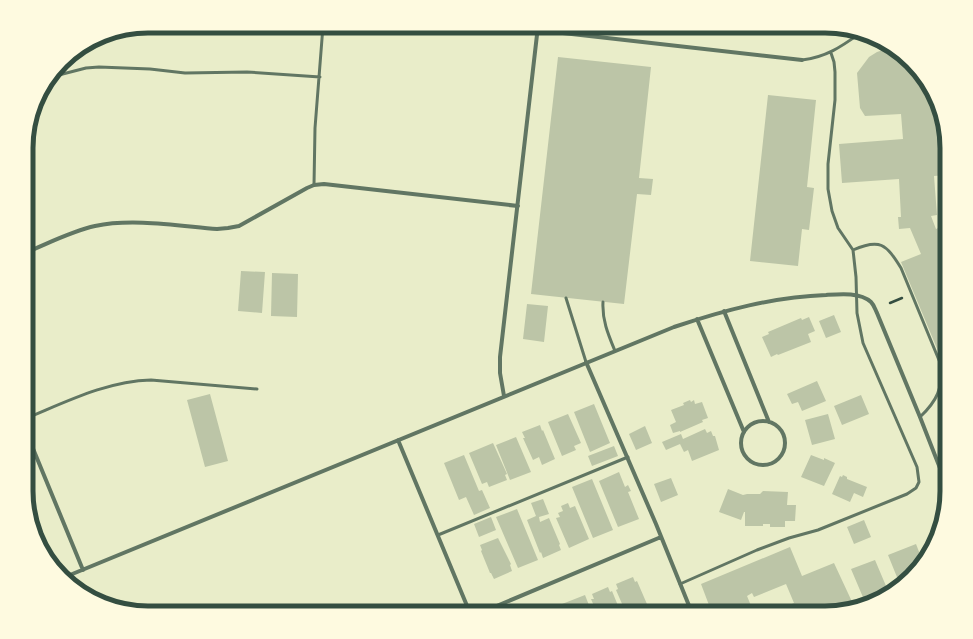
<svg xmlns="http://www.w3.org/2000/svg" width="973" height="639" font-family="'Sofia Sans Condensed',sans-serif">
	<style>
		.building { fill: #bcc5a7 }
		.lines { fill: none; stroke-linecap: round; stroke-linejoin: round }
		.path { stroke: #344e41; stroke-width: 2.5 }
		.service { stroke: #617663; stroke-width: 3 }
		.minor { stroke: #617663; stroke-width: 4 }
		.rim { fill: none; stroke: #344e41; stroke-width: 5 }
	</style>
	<rect width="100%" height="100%" fill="#e9edc9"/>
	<path class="building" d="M 895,48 L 931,87 L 947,140 L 947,175 L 934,176 L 937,215 L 931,216 L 936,229 L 947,224 L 947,361 L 943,363 L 901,262 L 921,254 L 910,228 L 899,229 L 898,217 L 901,217 L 899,179 L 842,183 L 839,144 L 903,139 L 901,114 L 865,116 L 860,108 L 857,73 L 869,57 L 877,52 L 886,49 Z
		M 558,57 L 651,67 L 639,178 L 653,179 L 651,195 L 637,194 L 624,304 L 531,294 Z
		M 768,95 L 816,100 L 807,187 L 814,188 L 809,230 L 802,229 L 798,266 L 750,261 Z
		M 241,271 L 265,272 L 262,313 L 238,311 Z
		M 272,273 L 298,274 L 297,317 L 271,316 Z
		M 527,304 L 548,306 L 544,342 L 523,339 Z
		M 834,315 L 841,332 L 826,338 L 819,321 Z
		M 809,317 L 815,331 L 808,334 L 811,342 L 778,355 L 777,354 L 771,357 L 762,337 L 769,334 L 768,332 L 801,318 L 802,320 Z
		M 817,381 L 826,401 L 802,411 L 798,402 L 792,404 L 787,394 Z
		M 210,394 L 228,461 L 205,467 L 187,400 Z
		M 861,395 L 869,414 L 842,425 L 834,406 Z
		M 690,400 L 691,402 L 694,400 L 695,404 L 702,402 L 708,418 L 702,420 L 703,422 L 680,432 L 680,431 L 673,433 L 670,425 L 676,422 L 671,410 L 684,405 L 683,403 Z
		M 594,404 L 610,443 L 590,452 L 574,412 Z
		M 568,414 L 581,443 L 574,446 L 576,450 L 562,456 L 548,422 Z
		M 828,414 L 835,439 L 812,445 L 805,420 Z
		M 540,425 L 542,431 L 543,430 L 555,459 L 542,465 L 539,457 L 533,460 L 523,438 L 525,438 L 522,432 Z
		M 645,426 L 652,443 L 636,450 L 629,434 Z
		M 705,429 L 707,433 L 711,431 L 713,436 L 715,436 L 719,450 L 692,461 L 688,450 L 684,452 L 680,444 L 666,450 L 662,442 L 681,434 L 683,439 Z
		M 516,437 L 531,472 L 510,480 L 496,445 Z
		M 493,443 L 507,474 L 505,475 L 507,480 L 489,487 L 487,482 L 482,484 L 469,453 Z
		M 614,446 L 618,456 L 592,466 L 588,456 Z
		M 464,455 L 479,491 L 482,490 L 490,508 L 474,515 L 466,497 L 459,500 L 444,463 Z
		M 811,455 L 824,460 L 824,458 L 835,463 L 824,486 L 801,477 Z
		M 619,472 L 625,487 L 628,485 L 631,491 L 628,492 L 639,519 L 618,527 L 599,481 Z
		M 843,475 L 847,477 L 847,479 L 867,487 L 863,497 L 854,493 L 850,502 L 832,494 L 840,476 L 842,477 Z
		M 671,478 L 678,495 L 661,502 L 654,484 Z
		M 592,479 L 613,530 L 593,538 L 572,487 Z
		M 728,489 L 743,495 L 747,494 L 760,494 L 763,491 L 788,492 L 787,505 L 796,505 L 795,521 L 785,521 L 785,527 L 770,527 L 770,524 L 763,524 L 763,526 L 745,526 L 745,512 L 744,512 L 741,520 L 719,512 Z
		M 543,499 L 549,514 L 539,517 L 540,522 L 549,518 L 560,544 L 559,545 L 561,550 L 543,558 L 541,552 L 540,553 L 527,520 L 536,516 L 531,503 Z
		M 568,503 L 570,508 L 575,506 L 589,539 L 569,548 L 556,518 L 560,517 L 558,513 L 563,511 L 561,506 Z
		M 517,509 L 538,560 L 518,568 L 496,517 Z
		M 491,517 L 496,530 L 479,537 L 474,524 Z
		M 864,520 L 871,537 L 854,544 L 847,527 Z
		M 498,538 L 511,564 L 510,565 L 512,571 L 494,579 L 491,573 L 490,573 L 481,551 L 482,550 L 480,545 Z
		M 916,544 L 923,562 L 904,580 L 899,582 L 888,555 Z
		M 790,547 L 802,576 L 834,563 L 854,606 L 833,613 L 771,613 L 794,603 L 786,584 L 754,597 L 752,593 L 747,596 L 754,613 L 712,613 L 701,584 Z
		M 875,560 L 889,593 L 865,602 L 851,569 Z
		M 633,577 L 635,582 L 637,581 L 650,611 L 644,613 L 626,613 L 616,590 L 618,589 L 616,584 Z
		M 608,587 L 610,592 L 612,591 L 621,613 L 597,613 L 591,599 L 594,599 L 592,594 Z
		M 585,595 L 592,613 L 566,613 L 562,604 Z"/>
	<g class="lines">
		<path class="path" d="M 890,303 L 902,298"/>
		<path class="service" d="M 802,60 C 827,57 842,46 862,32
			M 51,77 L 86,68 L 99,67 L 150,69 L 185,73 L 247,72 L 320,77
			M 314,185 L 315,128 L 323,26
			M 853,250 C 880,238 886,244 901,268 L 941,365 C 943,388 937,401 920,417
			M 566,298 L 586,362
			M 603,302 C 602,320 608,334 615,351
			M 27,418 C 66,402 107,381 151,380 L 257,389
			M 438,535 L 628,457
			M 680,584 L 757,550 L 789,538 L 818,530 L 907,494 L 916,488 L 919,482 L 917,467 L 863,343 L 857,313 L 856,277 L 853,250 L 838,228 L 832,211 L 828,189 L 828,164 L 835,100 L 835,72 L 834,62 L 831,53"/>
		<path class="minor" d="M 487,26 L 554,32 L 802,60
			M 27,252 C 49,243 72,231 95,226 C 132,218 180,226 217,229 L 228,228 L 239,226 L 307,188 L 314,185 L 324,184 L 518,206
			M 724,311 L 769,422
			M 697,319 L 744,432
			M 586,362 L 656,524 L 692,613
			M 504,396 L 500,373 L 500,357 L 538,26
			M741 443a22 22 0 1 1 44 0a22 22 0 1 1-44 0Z
			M 27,434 L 83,570
			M 398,440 L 470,613
			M 65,577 L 674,327 C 725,310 773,297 826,295 C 840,294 860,292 871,302 C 874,305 875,309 877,313 L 920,417 L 947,486
			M 480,613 L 661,537"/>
	</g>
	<path d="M0 0H973V639H0ZM148 33H825A115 115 0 0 1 940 148V491A115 115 0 0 1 825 606H148A115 115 0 0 1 33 491V148A115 115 0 0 1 148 33Z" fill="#fefae0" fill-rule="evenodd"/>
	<path class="rim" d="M148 33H825A115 115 0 0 1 940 148V491A115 115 0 0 1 825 606H148A115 115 0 0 1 33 491V148A115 115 0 0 1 148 33Z"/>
</svg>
